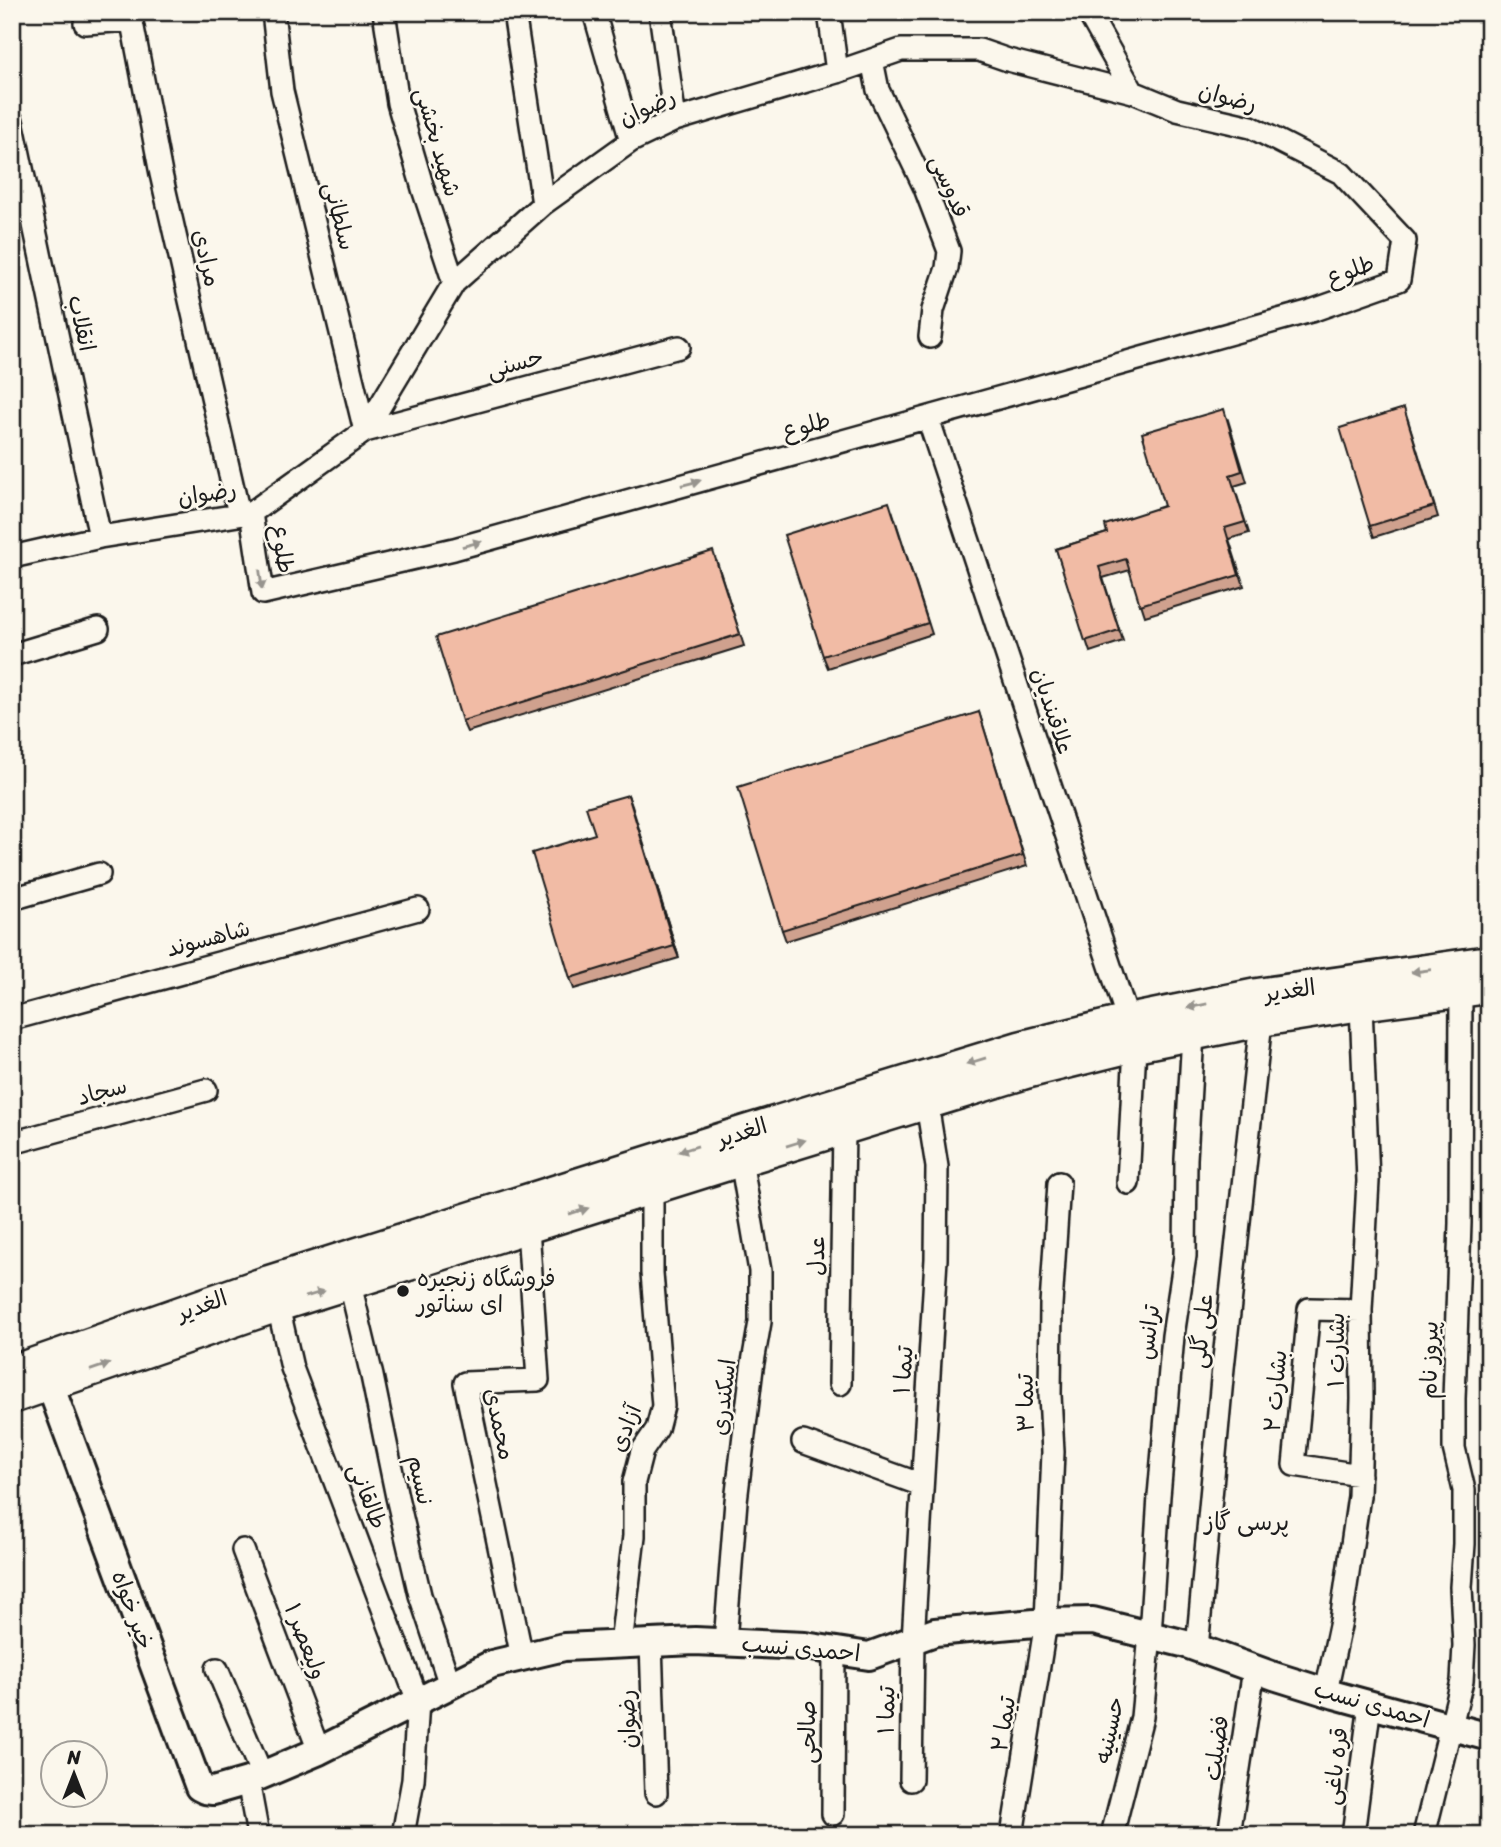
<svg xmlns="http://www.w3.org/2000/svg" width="1501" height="1847" font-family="Sriracha,'Playpen Sans Arabic',sans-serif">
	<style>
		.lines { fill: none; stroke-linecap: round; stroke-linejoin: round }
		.minor-casing { stroke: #1c1c1c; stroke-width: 26 }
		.tertiary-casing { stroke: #1c1c1c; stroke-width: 32 }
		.secondary-casing { stroke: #1c1c1c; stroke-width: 35 }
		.minor { stroke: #fbf7ec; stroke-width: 21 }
		.tertiary { stroke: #fbf7ec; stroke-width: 26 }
		.secondary { stroke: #fbf7ec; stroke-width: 30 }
		.wall { fill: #cfa18e; stroke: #1c1c1c; stroke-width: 2 }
		.shaded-wall { fill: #a98374; stroke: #1c1c1c; stroke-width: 2 }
		.building { fill: #f1bba5; stroke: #1c1c1c; stroke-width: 2 }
		.oneway { fill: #97948e }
		.poi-dot { fill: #1c1c1c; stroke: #fbf7ec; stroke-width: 2.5 }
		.labels { text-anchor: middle; stroke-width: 5; stroke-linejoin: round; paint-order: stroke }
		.street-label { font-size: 23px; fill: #1c1c1c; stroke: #fbf7ec }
		.poi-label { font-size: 23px; fill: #1c1c1c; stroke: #fbf7ec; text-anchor: start }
		.neighbourhood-label { font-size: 24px; fill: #1c1c1c; stroke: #fbf7ec }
	</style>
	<rect width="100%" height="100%" fill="#fbf7ec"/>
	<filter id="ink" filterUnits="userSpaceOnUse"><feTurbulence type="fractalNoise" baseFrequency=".0143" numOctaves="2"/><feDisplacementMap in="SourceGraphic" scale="14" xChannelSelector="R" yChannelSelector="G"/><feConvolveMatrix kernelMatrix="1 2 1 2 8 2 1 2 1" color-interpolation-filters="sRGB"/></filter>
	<g filter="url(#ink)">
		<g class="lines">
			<g class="minor-casing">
				<path id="minor" d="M 130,12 L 161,174 L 239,514
					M 273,12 L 282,91 L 365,431 L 679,347
					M 384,12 L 398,103 L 424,192 L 454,283
					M 514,12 L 543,204
					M 594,12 L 631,141
					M 660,12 L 675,120
					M 829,12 L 837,72
					M 1088,12 L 1133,92
					M 85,23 L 131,20
					M 872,60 L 878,90 L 925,188 L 949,251 L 947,268 L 933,310 L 930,337
					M 12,121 L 100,537
					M 928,418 L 1128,1020
					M 12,557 L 100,537 L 251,513 L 365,431 L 454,283 L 543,204 L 631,141 L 675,120 L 837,72 L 901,50 L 979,50 L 1008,60 L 1133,92 L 1177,110 L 1251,127 L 1341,173 L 1405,241 L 1399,280 L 1311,311 L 454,549 L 263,593 L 251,513
					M 12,655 L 98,629
					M 12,899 L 99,874
					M 12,1019 L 418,909
					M 12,1143 L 206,1090
					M 1128,1183 L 1135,1046
					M 350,1284 L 372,1376 L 397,1497 L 420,1595 L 450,1685
					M 278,1306 L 292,1368 L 418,1701 L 413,1780 L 403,1835
					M 840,1384 L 844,1129
					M 803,1442 L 922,1485
					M 1360,1475 L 1294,1465 L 1309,1309 L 1361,1310
					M 243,1550 L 319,1751
					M 725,1642 L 736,1501 L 752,1368 L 760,1322 L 760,1271 L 741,1160
					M 651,1643 L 656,1793
					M 621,1644 L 634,1536 L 634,1482 L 642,1451 L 657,1429 L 663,1406 L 652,1273 L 652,1189
					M 1197,1648 L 1223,1368 L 1261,1021
					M 522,1657 L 465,1383 L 538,1380 L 528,1228
					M 217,1669 L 262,1775
					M 1326,1692 L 1341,1621 L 1359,1496 L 1362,1399 L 1361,1310 L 1368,1181 L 1361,1005
					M 911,1780 L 913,1640 L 936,1259 L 937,1167 L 927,1104
					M 248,1781 L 258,1835
					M 833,1814 L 834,1650
					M 1012,1835 L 1046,1622 L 1053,1452 L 1050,1395 L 1051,1305 L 1059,1183
					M 1112,1835 L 1142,1717 L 1150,1635 L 1159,1496 L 1173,1336 L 1185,1256 L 1186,1159 L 1193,1034
					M 1229,1835 L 1254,1669
					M 1353,1835 L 1370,1704
					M 1424,1835 L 1462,1681 L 1464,1645 L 1461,1587 L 1464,1544 L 1464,1490 L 1454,1448 L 1454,1399 L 1460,1223 L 1461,992"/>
			</g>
			<g class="tertiary-casing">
				<path id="tertiary" d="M 50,1385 L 199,1787 L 205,1790 L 213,1791 L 248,1781 L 319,1751 L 492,1664 L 564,1647 L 695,1641 L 805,1646 L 869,1656 L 935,1632 L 1046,1622 L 1093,1621 L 1186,1644 L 1274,1676 L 1335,1695 L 1489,1737"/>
			</g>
			<g class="secondary-casing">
				<path id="secondary" d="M 12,1371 L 269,1281 L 745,1131 L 1019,1047 L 1128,1020 L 1257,994 L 1489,961
					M 12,1398 L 278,1306 L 753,1157 L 1026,1073 L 1135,1046 L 1261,1021 L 1361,1005 L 1489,988"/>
			</g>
			<use href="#minor" class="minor"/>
			<use href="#tertiary" class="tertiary"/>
			<use href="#secondary" class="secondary"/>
		</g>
		<path class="wall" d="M 1228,420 L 1247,482 L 1234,486 L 1249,533 L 1229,539 L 1244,586 L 1145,616 L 1130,570 L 1103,578 L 1123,641 L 1090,652 L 1056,549 L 1107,533 L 1164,506 Z
			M 1408,420 L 1438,517 L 1374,537 L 1370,526 Z
			M 893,513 L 932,634 L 828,668 L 823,656 Z
			M 717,562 L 744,646 L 467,732 L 462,721 Z
			M 979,712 L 1027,866 L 786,941 L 782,930 Z
			M 628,795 L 679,958 L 574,989 L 570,978 L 595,834 Z"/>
		<path class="shaded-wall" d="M 628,795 L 632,806 L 679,958 L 674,946 Z"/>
		<path class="building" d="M 1404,408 L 1434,506 L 1370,526 L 1340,428 Z
			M 1224,409 L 1242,471 L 1230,475 L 1245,522 L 1225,528 L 1239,575 L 1140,605 L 1126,559 L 1099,567 L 1119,630 L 1085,641 L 1056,549 L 1107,533 L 1105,525 L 1164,506 L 1142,433 Z
			M 889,502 L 928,623 L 823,656 L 784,535 Z
			M 713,551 L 740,634 L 462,721 L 436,637 Z
			M 979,712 L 1023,855 L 782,930 L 738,787 Z
			M 628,795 L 674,946 L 570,978 L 532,853 L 595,834 L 586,807 Z"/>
		<defs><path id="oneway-solid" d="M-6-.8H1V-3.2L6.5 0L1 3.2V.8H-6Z" transform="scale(1.75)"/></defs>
		<g class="oneway">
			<use href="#oneway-solid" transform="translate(691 483) rotate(-15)"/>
			<use href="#oneway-solid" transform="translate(472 544) rotate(-15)"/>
			<use href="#oneway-solid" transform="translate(261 580) rotate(82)"/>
			<use href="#oneway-solid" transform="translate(1421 971) rotate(172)"/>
			<use href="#oneway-solid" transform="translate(1197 1006) rotate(169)"/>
			<use href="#oneway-solid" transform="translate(976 1061) rotate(163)"/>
			<use href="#oneway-solid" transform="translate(796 1143) rotate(-17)"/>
			<use href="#oneway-solid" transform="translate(688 1149) rotate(163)"/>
			<use href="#oneway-solid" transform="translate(579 1211) rotate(-17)"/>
			<use href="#oneway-solid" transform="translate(315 1294) rotate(-17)"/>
			<use href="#oneway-solid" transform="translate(100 1367) rotate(-19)"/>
		</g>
	</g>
	<circle class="poi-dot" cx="403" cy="1291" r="7"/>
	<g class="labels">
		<g class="street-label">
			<text transform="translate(1228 97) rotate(15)" y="8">رضوان</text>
			<text transform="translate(647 107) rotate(-25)" y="8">رضوان</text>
			<text transform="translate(438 142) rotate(74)" y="8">شهید بخشی</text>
			<text transform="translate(950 186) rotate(67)" y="8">قدوسی</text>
			<text transform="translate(340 216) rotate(76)" y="8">سلطانی</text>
			<text transform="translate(207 258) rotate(77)" y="8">مرادی</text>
			<text transform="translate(1350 270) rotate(-20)" y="8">طلوع</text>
			<text transform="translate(82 323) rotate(78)" y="8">انقلاب</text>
			<text transform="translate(515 363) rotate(-15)" y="8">حسنی</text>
			<text transform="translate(806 425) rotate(-15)" y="8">طلوع</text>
			<text transform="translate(207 493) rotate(-9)" y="8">رضوان</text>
			<text transform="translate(283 549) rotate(82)" y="8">طلوع</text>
			<text transform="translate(1053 711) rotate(72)" y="8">علاقبندیان</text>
			<text transform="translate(208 938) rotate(-15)" y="8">شاهسوند</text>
			<text transform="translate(1290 990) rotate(-8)" y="8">الغدیر</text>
			<text transform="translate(102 1091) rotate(-15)" y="8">سجاد</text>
			<text transform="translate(742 1132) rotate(-17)" y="8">الغدیر</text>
			<text transform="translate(816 1256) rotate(-89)" y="8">عدل</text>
			<text transform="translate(202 1305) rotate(-19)" y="8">الغدیر</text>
			<text transform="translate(1201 1331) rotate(-84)" y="8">علی گلی</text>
			<text transform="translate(1148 1332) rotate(-83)" y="8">ترانس</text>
			<text transform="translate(1336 1350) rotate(-90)" y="8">بشارت ۱</text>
			<text transform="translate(1429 1360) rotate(-89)" y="8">پیروز نام</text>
			<text transform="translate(903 1370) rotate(-86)" y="8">تیما ۱</text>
			<text transform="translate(1275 1391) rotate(-85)" y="8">بشارت ۲</text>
			<text transform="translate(723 1397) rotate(-83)" y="8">اسکندری</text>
			<text transform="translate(1025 1403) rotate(-91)" y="8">تیما ۳</text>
			<text transform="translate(500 1424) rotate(78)" y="8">محمدی</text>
			<text transform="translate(625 1428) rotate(-68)" y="8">آزادی</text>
			<text transform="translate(421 1480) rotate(78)" y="8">نسیم</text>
			<text transform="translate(368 1496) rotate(69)" y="8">طالقانی</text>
			<text transform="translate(133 1610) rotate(70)" y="8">خیر خواه</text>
			<text transform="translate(306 1641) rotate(69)" y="8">ولیعصر ۱</text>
			<text transform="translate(801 1648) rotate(5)" y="8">احمدی نسب</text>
			<text transform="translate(1372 1704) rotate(16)" y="8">احمدی نسب</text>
			<text transform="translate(886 1710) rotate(-89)" y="8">۱ تیما</text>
			<text transform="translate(627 1719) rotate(-92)" y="8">رضوان</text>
			<text transform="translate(1003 1724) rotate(-81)" y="8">تیما ۲</text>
			<text transform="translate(1109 1730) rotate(-78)" y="8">حسینیه</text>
			<text transform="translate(807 1732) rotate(-90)" y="8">صالحی</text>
			<text transform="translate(1216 1748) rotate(-82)" y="8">فضیلت</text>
			<text transform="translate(1335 1766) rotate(-83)" y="8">قره باغی</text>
		</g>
		<g class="poi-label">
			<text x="417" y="1286">فروشگاه زنجیره<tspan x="417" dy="26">ای سناتور</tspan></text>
		</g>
		<g class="neighbourhood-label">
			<text x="1247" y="1530">پرسی گاز</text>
		</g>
	</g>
	<rect width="1501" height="1847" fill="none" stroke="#fbf7ec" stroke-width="42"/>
	<rect x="21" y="21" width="1459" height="1805" fill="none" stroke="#1c1c1c" stroke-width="2.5" filter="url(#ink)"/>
	<g transform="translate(74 1774)"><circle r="33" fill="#fbf7ec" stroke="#a29f99" stroke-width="2"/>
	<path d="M0-5L12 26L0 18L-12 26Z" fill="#1c1c1c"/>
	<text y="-10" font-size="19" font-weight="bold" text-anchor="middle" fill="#1c1c1c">N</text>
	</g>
</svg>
